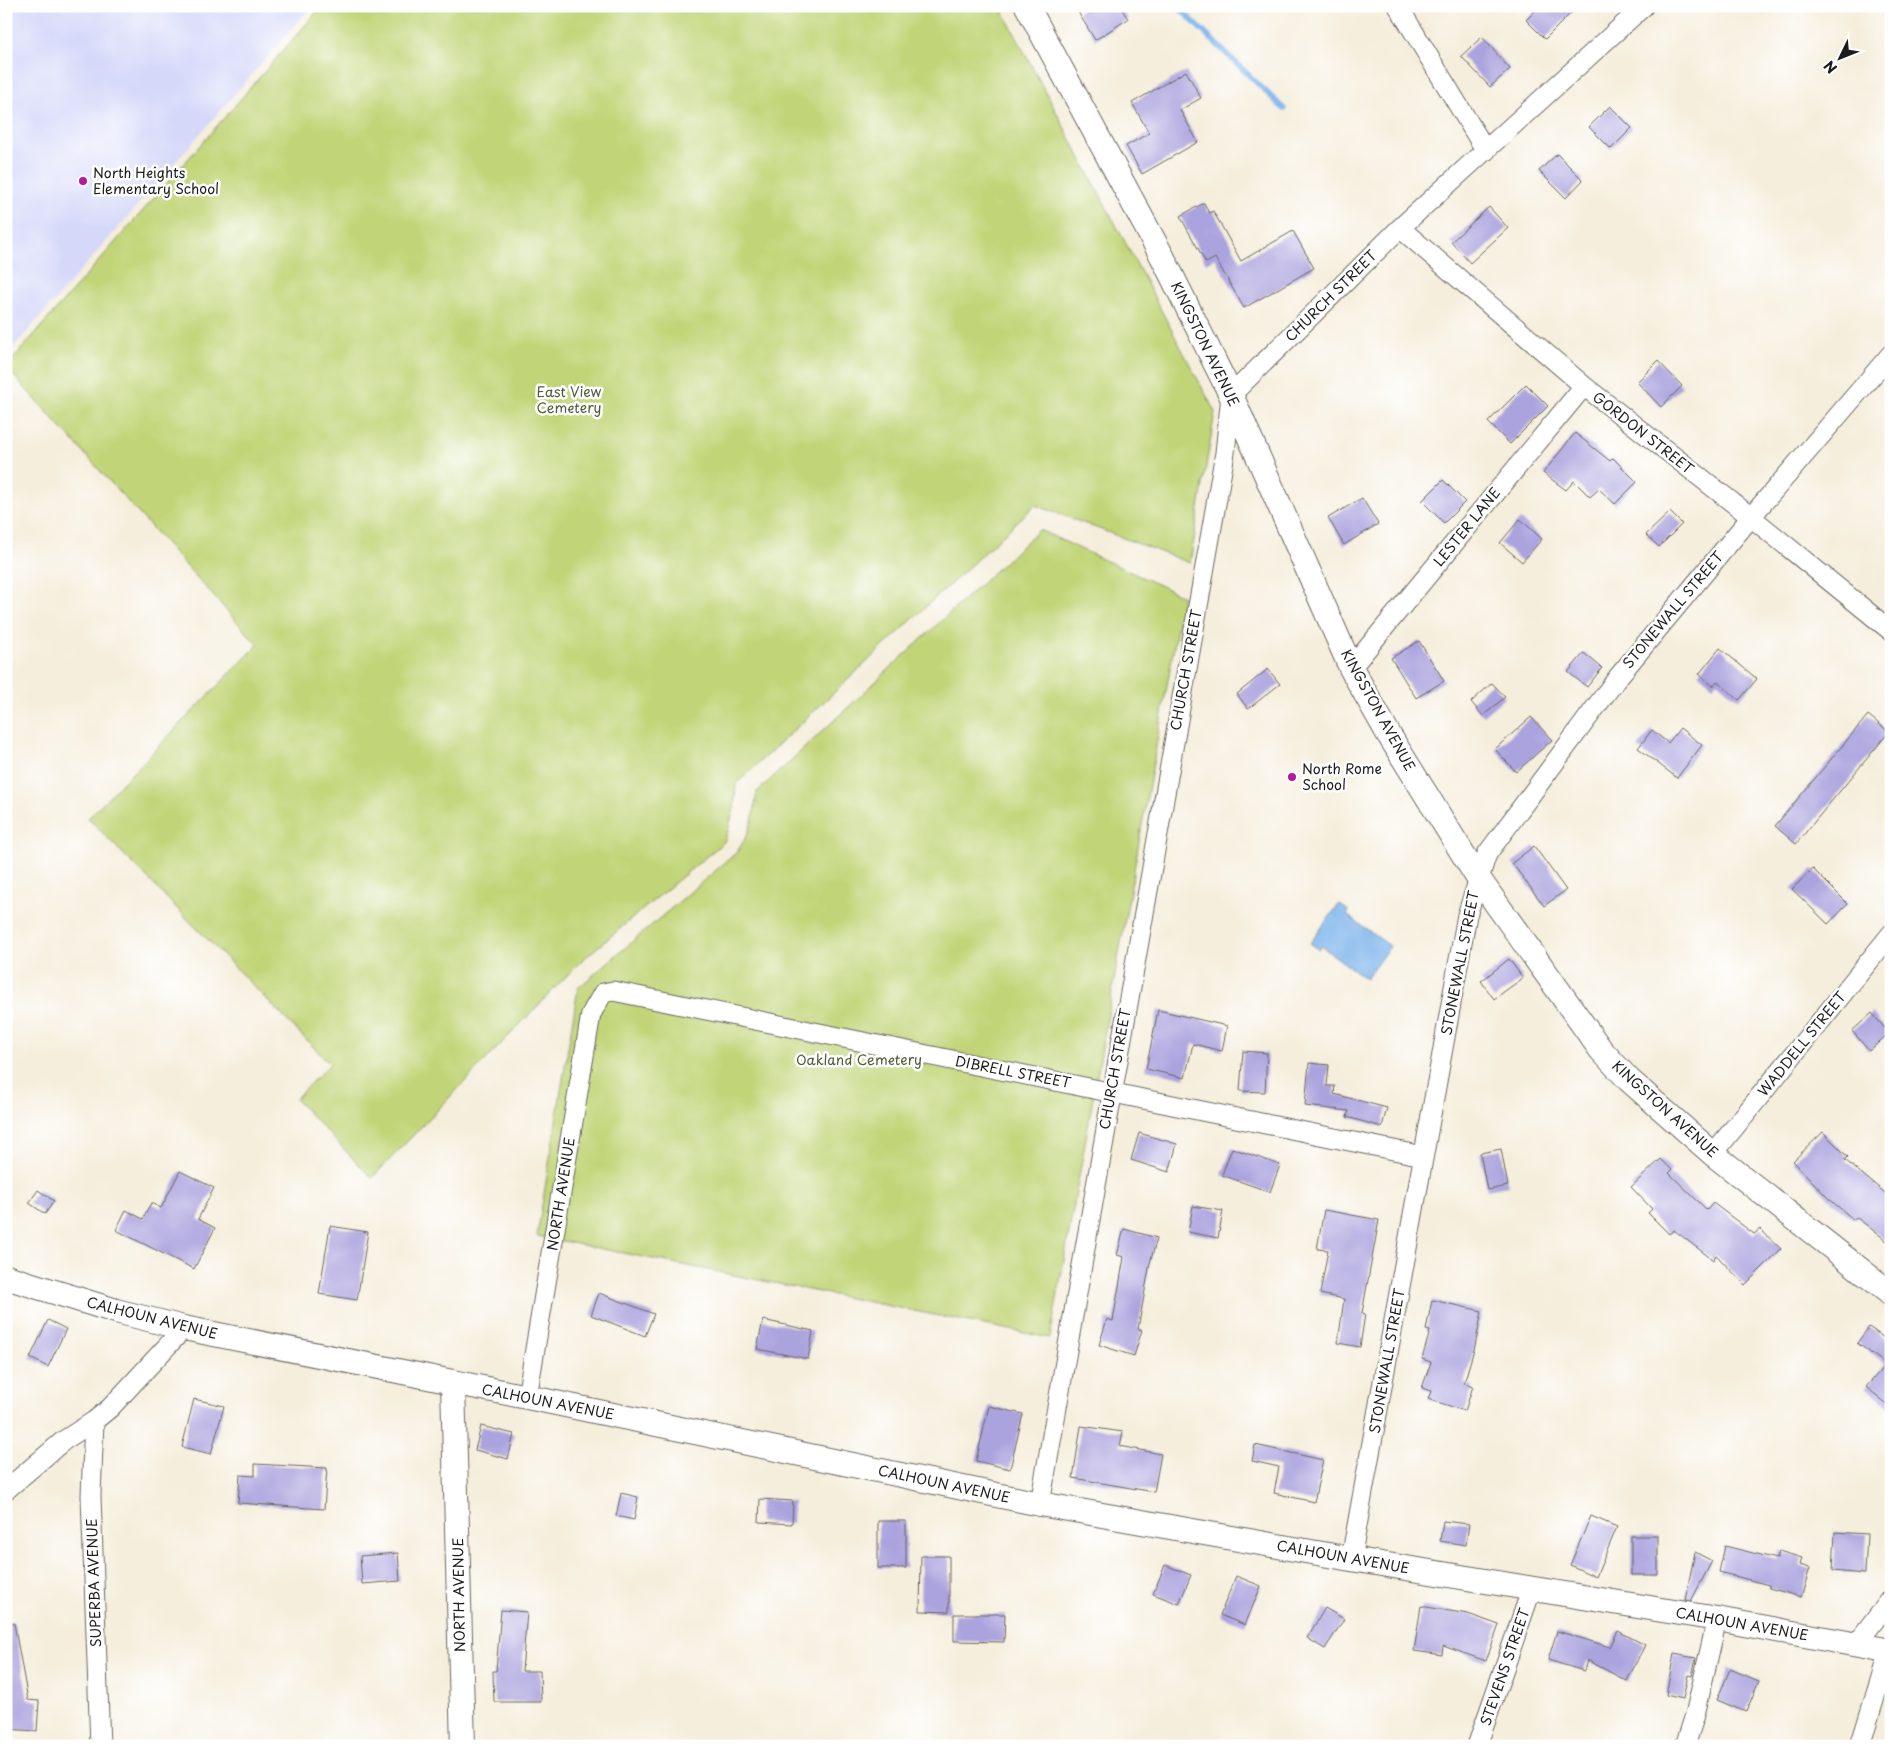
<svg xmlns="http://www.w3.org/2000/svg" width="1897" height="1752" font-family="'Playpen Sans',sans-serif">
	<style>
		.built { fill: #d5d8f9 }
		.green { fill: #c1d578; stroke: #6e784a }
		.water { fill: #7cb2eb; stroke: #4c6784 }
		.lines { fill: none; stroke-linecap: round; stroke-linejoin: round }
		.stream { stroke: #7cb2eb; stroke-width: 5.5 }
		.building { fill: #aba3de }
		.minor-casing { stroke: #68665f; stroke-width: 21 }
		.tertiary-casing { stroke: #68665f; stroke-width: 26 }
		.minor { stroke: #fff; stroke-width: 19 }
		.tertiary { stroke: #fff; stroke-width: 24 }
		.poi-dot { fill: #b5179e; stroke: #fff; stroke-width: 2 }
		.labels { text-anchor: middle; stroke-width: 5; stroke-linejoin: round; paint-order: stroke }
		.poi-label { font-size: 14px; fill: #1c1c1c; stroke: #fff; text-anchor: start }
		.street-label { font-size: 14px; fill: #1c1c1c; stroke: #fff }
		.park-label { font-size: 14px; fill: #565d3c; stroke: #fff }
	</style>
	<rect width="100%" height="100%" fill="#fff"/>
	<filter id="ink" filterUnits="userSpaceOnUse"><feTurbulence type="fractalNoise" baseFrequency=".02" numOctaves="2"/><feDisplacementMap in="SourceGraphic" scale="10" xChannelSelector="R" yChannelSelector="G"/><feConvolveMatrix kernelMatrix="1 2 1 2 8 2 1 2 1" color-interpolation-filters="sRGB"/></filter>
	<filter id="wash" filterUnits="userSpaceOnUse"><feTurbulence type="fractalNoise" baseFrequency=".0096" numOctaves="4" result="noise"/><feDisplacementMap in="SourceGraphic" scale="20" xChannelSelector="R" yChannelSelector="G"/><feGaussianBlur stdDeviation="1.12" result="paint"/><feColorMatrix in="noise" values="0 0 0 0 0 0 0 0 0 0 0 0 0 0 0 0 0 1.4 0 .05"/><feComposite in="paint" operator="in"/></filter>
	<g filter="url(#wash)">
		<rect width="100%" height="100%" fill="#f5eedc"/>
		<path class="built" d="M 6,6 L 312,6 L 6,356 Z"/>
		<path class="green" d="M 322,6 L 1000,6 L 1215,412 L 1190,563 L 1035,505 L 736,784 L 734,809 L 725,841 L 581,961 L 372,1178 L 295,1099 L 330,1064 L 88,818 L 258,645 L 6,367 Z
			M 1039,530 L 1183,596 L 1050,1338 L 537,1236 L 578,988 L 736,853 C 751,832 754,817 757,792 Z"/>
		<path class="water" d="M 1339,904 L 1349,911 L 1347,915 L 1390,946 L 1366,979 L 1321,946 L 1318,949 L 1310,943 Z"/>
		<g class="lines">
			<path class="stream" d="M 1177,6 L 1284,109"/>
		</g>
		<g id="blocks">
			<path class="building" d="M 1088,6 L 1120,6 L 1128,19 L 1095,40 L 1078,12 Z
				M 1540,6 L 1578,6 L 1545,39 L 1526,20 Z
				M 1482,37 L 1510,69 L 1490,87 L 1461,56 Z
				M 1186,71 L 1201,98 L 1180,110 L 1198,142 L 1142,174 L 1126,146 L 1149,133 L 1132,103 Z
				M 1610,106 L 1632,128 L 1611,149 L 1589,127 Z
				M 1557,154 L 1583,180 L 1566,198 L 1539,171 Z
				M 1204,203 L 1209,213 L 1213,211 L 1241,261 L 1293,231 L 1314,268 L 1244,308 L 1215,258 L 1206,263 L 1180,216 Z
				M 1489,207 L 1508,228 L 1470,263 L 1451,242 Z
				M 1658,361 L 1682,386 L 1661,407 L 1637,382 Z
				M 1526,384 L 1548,406 L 1510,444 L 1488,422 Z
				M 1575,433 L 1610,461 L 1613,458 L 1637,482 L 1615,504 L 1599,489 L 1590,497 L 1574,481 L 1566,490 L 1543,473 Z
				M 1443,480 L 1465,502 L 1444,523 L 1422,501 Z
				M 1362,498 L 1378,524 L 1344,545 L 1328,518 Z
				M 1670,512 L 1682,524 L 1659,547 L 1646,535 Z
				M 1520,519 L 1542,539 L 1522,562 L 1500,543 Z
				M 1419,641 L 1444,681 L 1416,698 L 1391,658 Z
				M 1720,648 L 1757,679 L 1739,700 L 1717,681 L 1713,686 L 1699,674 Z
				M 1584,653 L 1602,668 L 1587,687 L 1568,672 Z
				M 1268,669 L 1280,684 L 1248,709 L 1237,694 Z
				M 1492,683 L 1505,697 L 1483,716 L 1471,702 Z
				M 1868,715 L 1889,732 L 1796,844 L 1775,826 Z
				M 1531,717 L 1552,740 L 1516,772 L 1495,749 Z
				M 1680,728 L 1702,745 L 1677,778 L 1638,748 L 1652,730 L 1668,743 Z
				M 1534,846 L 1566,890 L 1544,906 L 1512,863 Z
				M 1813,869 L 1848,904 L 1828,924 L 1792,889 Z
				M 1509,959 L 1523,978 L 1494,999 L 1481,981 Z
				M 1158,1010 L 1227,1026 L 1222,1051 L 1193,1044 L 1185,1078 L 1146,1069 Z
				M 1872,1013 L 1889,1033 L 1869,1051 L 1852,1031 Z
				M 1243,1051 L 1267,1053 L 1265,1092 L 1240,1091 Z
				M 1309,1063 L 1329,1065 L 1327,1086 L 1335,1086 L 1334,1094 L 1387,1108 L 1382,1127 L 1347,1117 L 1349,1111 L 1305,1106 Z
				M 1823,1132 L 1848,1157 L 1845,1160 L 1891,1198 L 1891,1244 L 1856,1217 L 1854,1220 L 1828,1198 L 1793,1161 Z
				M 1139,1133 L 1177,1144 L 1169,1172 L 1131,1160 Z
				M 1232,1148 L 1280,1165 L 1270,1192 L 1222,1175 Z
				M 1501,1149 L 1508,1186 L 1487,1190 L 1480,1153 Z
				M 1661,1159 L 1672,1170 L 1669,1173 L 1707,1210 L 1713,1203 L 1754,1234 L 1760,1229 L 1781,1249 L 1745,1285 L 1716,1255 L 1713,1260 L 1674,1230 L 1669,1234 L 1648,1213 L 1652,1209 L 1631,1187 Z
				M 180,1171 L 214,1188 L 198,1219 L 215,1228 L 194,1269 L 116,1230 L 126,1210 L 143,1219 L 151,1203 L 161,1208 Z
				M 38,1190 L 54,1201 L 45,1214 L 29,1203 Z
				M 1193,1206 L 1223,1211 L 1218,1238 L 1188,1232 Z
				M 1324,1210 L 1379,1220 L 1362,1313 L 1365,1314 L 1360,1347 L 1338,1343 L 1344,1299 L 1320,1294 L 1328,1250 L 1317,1249 Z
				M 330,1226 L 368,1232 L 357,1300 L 319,1294 Z
				M 1124,1229 L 1157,1238 L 1150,1263 L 1138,1329 L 1142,1330 L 1134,1356 L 1099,1345 L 1107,1319 L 1113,1321 L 1124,1257 L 1117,1255 Z
				M 599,1293 L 654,1314 L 645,1336 L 591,1315 Z
				M 1432,1300 L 1482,1311 L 1475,1346 L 1464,1383 L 1473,1386 L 1465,1411 L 1428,1399 L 1431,1391 L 1422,1388 L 1431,1362 L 1422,1359 L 1430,1331 L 1426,1330 Z
				M 48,1320 L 66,1329 L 48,1367 L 30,1358 Z
				M 763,1320 L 813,1331 L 808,1359 L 757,1349 Z
				M 1869,1327 L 1891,1343 L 1891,1407 L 1866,1387 L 1886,1364 L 1857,1343 Z
				M 194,1399 L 224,1406 L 211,1454 L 182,1447 Z
				M 989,1406 L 1023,1414 L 1010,1469 L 976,1461 Z
				M 481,1426 L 514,1434 L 508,1459 L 475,1450 Z
				M 1081,1426 L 1123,1432 L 1120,1446 L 1161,1454 L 1154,1492 L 1073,1478 Z
				M 1255,1445 L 1323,1460 L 1314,1502 L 1274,1493 L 1279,1467 L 1252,1461 Z
				M 255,1464 L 327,1468 L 324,1509 L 238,1503 L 240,1475 L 255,1476 Z
				M 621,1493 L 638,1497 L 634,1520 L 616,1516 Z
				M 760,1499 L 793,1501 L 792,1524 L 759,1522 Z
				M 1591,1516 L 1617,1527 L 1596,1577 L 1570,1565 Z
				M 878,1521 L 906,1521 L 906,1568 L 878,1568 Z
				M 1443,1521 L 1469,1524 L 1466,1545 L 1440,1541 Z
				M 1835,1532 L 1867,1534 L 1865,1574 L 1833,1571 Z
				M 1631,1536 L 1658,1536 L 1658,1575 L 1631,1575 Z
				M 1725,1546 L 1777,1559 L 1779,1551 L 1802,1558 L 1800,1565 L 1810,1568 L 1801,1597 L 1769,1588 L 1769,1585 L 1719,1572 Z
				M 1695,1552 L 1712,1561 L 1691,1601 L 1685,1600 Z
				M 398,1553 L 400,1581 L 362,1584 L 360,1556 Z
				M 921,1556 L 949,1556 L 949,1612 L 920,1611 Z
				M 1165,1565 L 1191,1575 L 1179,1604 L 1153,1594 Z
				M 1236,1576 L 1261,1586 L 1245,1625 L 1220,1615 Z
				M 1421,1606 L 1468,1614 L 1499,1625 L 1486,1661 L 1443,1646 L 1442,1655 L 1414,1651 Z
				M 1325,1608 L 1344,1619 L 1325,1649 L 1307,1638 Z
				M 501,1610 L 527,1612 L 522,1671 L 540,1671 L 541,1702 L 494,1702 L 493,1671 L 496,1671 Z
				M 954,1614 L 1005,1614 L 1004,1642 L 954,1641 Z
				M 6,1623 L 14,1623 L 28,1700 L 39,1701 L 37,1731 L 6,1729 Z
				M 1557,1631 L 1610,1647 L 1618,1631 L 1645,1645 L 1627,1681 L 1587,1660 L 1584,1671 L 1548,1660 Z
				M 1674,1654 L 1696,1658 L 1692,1676 L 1688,1675 L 1683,1699 L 1666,1695 Z
				M 1730,1669 L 1759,1681 L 1746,1712 L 1717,1700 Z"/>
		</g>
	</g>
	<g filter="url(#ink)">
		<use href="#blocks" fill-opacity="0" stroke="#68665f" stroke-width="1"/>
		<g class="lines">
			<g class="minor-casing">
				<path id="minor" d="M 1398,6 L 1486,151
					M 1400,228 L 1584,386 L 1751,517 L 1891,631
					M 1351,668 L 1584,386
					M 1713,1154 L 1891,934
					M 527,1397 L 591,1014 L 603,993 L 613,991 L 1423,1156
					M 94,1421 L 91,1496 L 100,1746
					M 6,1490 L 63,1441 L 94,1421 L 110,1408 L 184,1328
					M 1040,1504 L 1225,453 L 1231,395 L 1400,228 L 1644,6
					M 1351,1559 L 1467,915 L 1487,854 L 1618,677 L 1751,517 L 1891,354
					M 1856,1645 L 1891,1599
					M 1477,1746 L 1532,1588
					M 1685,1746 L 1695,1715 L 1717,1619
					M 1860,1746 L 1889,1651"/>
			</g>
			<g class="tertiary-casing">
				<path id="tertiary" d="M 1027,6 L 1163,258 L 1231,395 L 1351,668 L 1389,735 L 1478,878 L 1601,1050 L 1629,1080 L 1713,1154 L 1891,1294
					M 6,1277 L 116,1311 L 184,1328 L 527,1397 L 1040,1504 L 1351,1559 L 1717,1619 L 1891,1651
					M 453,1384 L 463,1746"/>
			</g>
			<use href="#minor" class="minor"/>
			<use href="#tertiary" class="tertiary"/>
		</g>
	</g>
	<g class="poi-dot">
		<circle cx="83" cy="181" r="5"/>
		<circle cx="1292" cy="777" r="5"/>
	</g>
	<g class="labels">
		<g class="poi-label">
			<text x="93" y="178">North Heights<tspan x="93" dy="16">Elementary School</tspan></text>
			<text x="1302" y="774">North Rome<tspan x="1302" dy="16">School</tspan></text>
		</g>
		<g class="street-label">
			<text transform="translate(1331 296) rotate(-45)" y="5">CHURCH STREET</text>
			<text transform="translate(1205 344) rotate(64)" y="5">KINGSTON AVENUE</text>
			<text transform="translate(1643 433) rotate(38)" y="5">GORDON STREET</text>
			<text transform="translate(1467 527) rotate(-51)" y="5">LESTER LANE</text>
			<text transform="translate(1673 610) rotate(-50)" y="5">STONEWALL STREET</text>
			<text transform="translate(1186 670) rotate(-80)" y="5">CHURCH STREET</text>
			<text transform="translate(1378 710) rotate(61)" y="5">KINGSTON AVENUE</text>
			<text transform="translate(1460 963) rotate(-79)" y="5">STONEWALL STREET</text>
			<text transform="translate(1802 1044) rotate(-51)" y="5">WADDELL STREET</text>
			<text transform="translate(1115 1069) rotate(-80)" y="5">CHURCH STREET</text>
			<text transform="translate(1013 1072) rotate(11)" y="5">DIBRELL STREET</text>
			<text transform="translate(1665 1109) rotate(42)" y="5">KINGSTON AVENUE</text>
			<text transform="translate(561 1194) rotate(-81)" y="5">NORTH AVENUE</text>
			<text transform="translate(152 1318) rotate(14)" y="5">CALHOUN AVENUE</text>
			<text transform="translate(1387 1361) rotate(-80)" y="5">STONEWALL STREET</text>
			<text transform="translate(548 1402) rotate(11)" y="5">CALHOUN AVENUE</text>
			<text transform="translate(944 1484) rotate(12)" y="5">CALHOUN AVENUE</text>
			<text transform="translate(1343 1557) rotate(10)" y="5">CALHOUN AVENUE</text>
			<text transform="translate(94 1583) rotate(-92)" y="5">SUPERBA AVENUE</text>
			<text transform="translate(459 1595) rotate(-91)" y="5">NORTH AVENUE</text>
			<text transform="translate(1742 1624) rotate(10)" y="5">CALHOUN AVENUE</text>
			<text transform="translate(1505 1667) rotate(-71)" y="5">STEVENS STREET</text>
		</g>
		<g class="park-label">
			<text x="569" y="397">East View<tspan x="569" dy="16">Cemetery</tspan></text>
			<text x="859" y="1065">Oakland Cemetery</text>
		</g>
	</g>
	<rect width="1897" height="1752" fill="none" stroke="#fff" stroke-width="25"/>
	<g transform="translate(1840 58) rotate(227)" stroke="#ffffff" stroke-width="4" paint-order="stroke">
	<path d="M0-4L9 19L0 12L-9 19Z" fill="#1c1c1c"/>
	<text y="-8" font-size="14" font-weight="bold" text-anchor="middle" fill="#1c1c1c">N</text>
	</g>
</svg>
